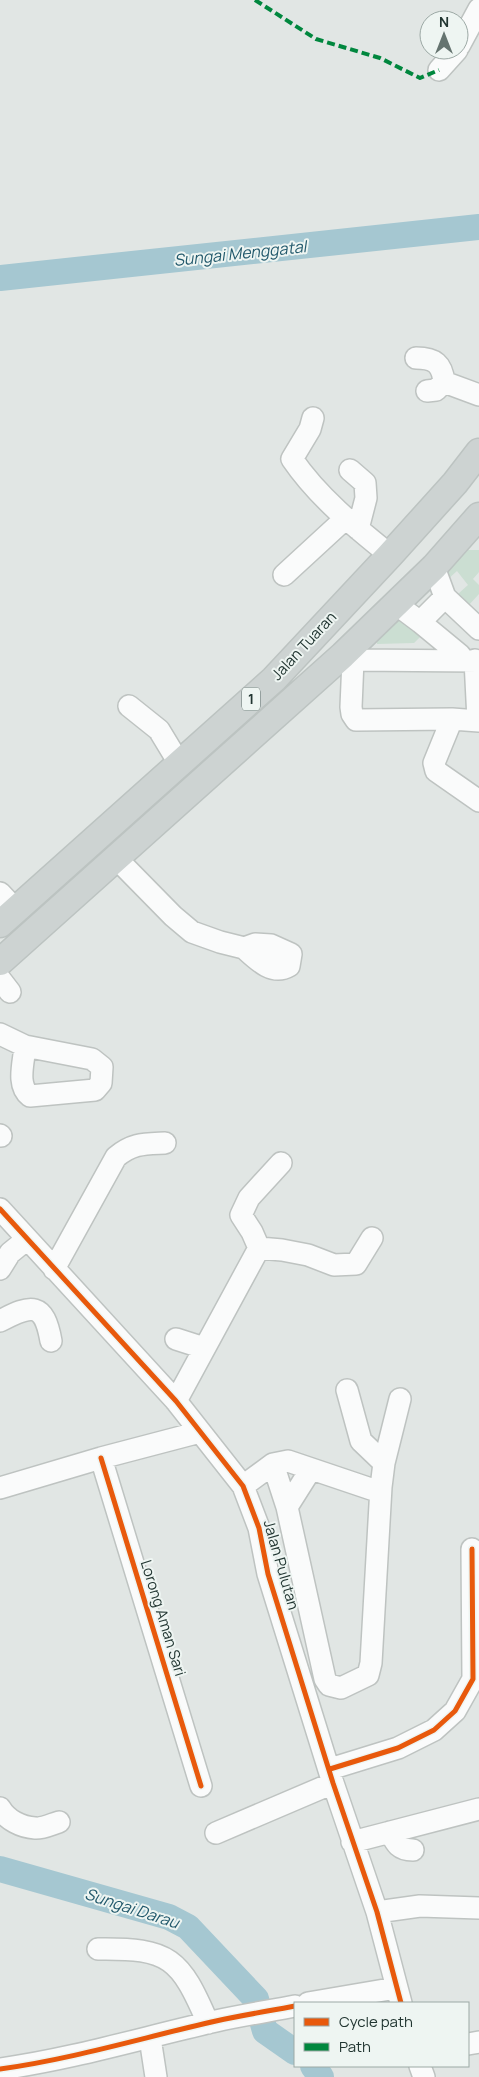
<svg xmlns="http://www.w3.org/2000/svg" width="479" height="2077" font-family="Manrope,sans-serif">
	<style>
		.green { fill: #cbded2 }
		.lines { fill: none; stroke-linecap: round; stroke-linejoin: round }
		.river { stroke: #a5c7d1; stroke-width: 26 }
		.minor-casing { stroke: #bec3c1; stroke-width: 24 }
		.major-casing { stroke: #bcc3c1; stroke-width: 29 }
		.minor { stroke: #fafbfb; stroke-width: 21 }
		.major { stroke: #cdd3d2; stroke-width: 26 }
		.quiet { stroke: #00873e; stroke-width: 4; stroke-dasharray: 8 4; stroke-linecap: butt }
		.cycleway-casing { stroke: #eef5f2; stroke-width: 8 }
		.cycleway { stroke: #e8590c; stroke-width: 5 }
		.labels { text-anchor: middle; stroke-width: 4; stroke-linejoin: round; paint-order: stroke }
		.shield { fill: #eef5f2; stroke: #5f6f6c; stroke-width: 1 }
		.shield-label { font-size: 14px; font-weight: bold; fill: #223632 }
		.street-label { font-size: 15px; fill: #223632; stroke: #eef5f2 }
		.water-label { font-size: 16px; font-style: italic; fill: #22596c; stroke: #eef5f2 }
	</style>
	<rect width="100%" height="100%" fill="#e1e6e4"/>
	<path class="green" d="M 468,550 L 479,550 L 479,572 L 473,579 L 479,585 L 479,594 L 467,607 L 458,594 L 468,585 L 457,571 L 448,579 L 444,574 Z
		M 397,620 L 402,620 L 423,634 L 414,643 L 377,644 L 377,639 Z"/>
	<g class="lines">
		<path class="river" d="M 0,278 L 479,227
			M 0,1869 L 169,1917 L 188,1927 L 256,1999 L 265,2031 L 295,2052
			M 313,2066 L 321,2077"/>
		<g class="minor-casing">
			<path id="minor" d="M 459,46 L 479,9
				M 439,70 L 457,50
				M 416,358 C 435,358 442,364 444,382 L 479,395
				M 427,391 L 436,390 L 444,382
				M 313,418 L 310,429 L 292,459 C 318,497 355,527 390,555
				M 350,470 L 365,483 L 366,498 L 358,529
				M 284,575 L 346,518
				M 445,597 L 479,629
				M 395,606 L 404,610 L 420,622 L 445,597 L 434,567
				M 420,622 L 460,655
				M 343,655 L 353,660 L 479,661
				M 353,660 L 351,707 L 352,714 L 356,720 L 452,719 L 479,721
				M 475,660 L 478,720
				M 129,706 L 159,730 L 179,763
				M 452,719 L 434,763 L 436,771 L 479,801
				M 116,858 L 173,916 L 192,932 L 220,942 L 244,948 L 255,944 L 271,945 L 291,954 L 289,966 C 272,976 256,959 244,948
				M 0,893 L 16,910
				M 0,979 L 10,992
				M 0,1034 L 25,1046 L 92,1059 L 102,1067 L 101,1083 L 95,1090 L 30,1096 C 16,1085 24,1062 25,1046
				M 0,1135 L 1,1136
				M 0,1209 L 176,1401 L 243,1486 L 259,1528 L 268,1574 L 333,1783 L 377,1912 L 401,2003
				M 259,1248 L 282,1250 L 308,1255 L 334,1265 L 356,1264 L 372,1238
				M 0,1269 L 10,1253 L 26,1240
				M 54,1269 L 116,1157 C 133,1143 144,1144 165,1143
				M 0,1321 C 32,1304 44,1302 51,1341
				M 176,1339 L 204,1348
				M 347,1390 L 361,1441 L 384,1463
				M 176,1401 L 259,1248 L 252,1232 L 241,1215 L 249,1198 L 281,1163
				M 101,1458 L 201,1786
				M 273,1464 L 287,1507
				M 311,1469 L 287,1507 L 325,1679 L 329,1685 L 341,1688 L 368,1675 L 371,1663 L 381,1487
				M 243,1486 L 273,1464 L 288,1461 L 371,1489 L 381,1487 L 384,1463 L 400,1399
				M 0,1488 L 101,1458 L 200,1432
				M 330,1769 L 398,1748 L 434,1730 L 455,1711 L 473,1679 L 472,1549
				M 0,1808 C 7,1820 21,1827 35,1828 C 42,1829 52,1824 59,1822
				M 390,1832 C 396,1844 399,1850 413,1850
				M 216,1833 L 333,1783
				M 352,1842 L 479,1809
				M 377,1912 L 420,1906 L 479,1908
				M 98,1949 C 170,1948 180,1958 208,2023
				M 308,2003 L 396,1988
				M 150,2038 L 156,2077
				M 468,2044 L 479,2042
				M 420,2066 L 424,2077
				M 0,2069 C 73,2059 145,2037 216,2021 C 243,2015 269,2011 295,2006"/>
		</g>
		<g class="major-casing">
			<path id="major" d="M 0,924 L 274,679 L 390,555 L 455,483 L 479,452
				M 0,962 L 343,655 L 434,567 L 479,516"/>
		</g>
		<use href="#minor" class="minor"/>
		<use href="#major" class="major"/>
		<path class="quiet" d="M 255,0 L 316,39 L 380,58 L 420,78 L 439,70"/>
		<g class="cycleway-casing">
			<path id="cycleway" d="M 0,1209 L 176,1401 L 243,1486 L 259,1528 L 268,1574 L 333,1783 L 377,1912 L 401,2003
				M 101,1458 L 201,1786
				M 330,1769 L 398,1748 L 434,1730 L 455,1711 L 473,1679 L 472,1549
				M 0,2069 C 73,2059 145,2037 216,2021 C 243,2015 269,2011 295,2006"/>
		</g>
		<use href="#cycleway" class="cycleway"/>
	</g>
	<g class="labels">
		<rect class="shield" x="242" y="687.5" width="18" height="23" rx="4"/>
		<g class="shield-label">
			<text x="251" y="704">1</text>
		</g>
		<g class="street-label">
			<text transform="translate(304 646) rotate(-47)" y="5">Jalan Tuaran</text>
			<text transform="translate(281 1565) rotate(74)" y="5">Jalan Pulutan</text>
			<text transform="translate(163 1618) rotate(73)" y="5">Lorong Aman Sari</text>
		</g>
		<g class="water-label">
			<text transform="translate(240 253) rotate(-6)" y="6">Sungai Menggatal</text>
			<text transform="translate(132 1908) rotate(18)" y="6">Sungai Darau</text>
		</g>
	</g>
	<rect x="294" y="2002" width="175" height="65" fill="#eef5f2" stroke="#9ca9a5"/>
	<rect x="304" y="2018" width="25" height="8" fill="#e8590c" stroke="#9ca9a5"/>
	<text x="339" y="2027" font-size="15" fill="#223632">Cycle path</text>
	<rect x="304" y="2043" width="25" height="8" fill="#00873e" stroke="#9ca9a5"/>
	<text x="339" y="2052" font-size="15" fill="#223632">Path</text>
	<g transform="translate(444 35)"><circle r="24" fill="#eef5f2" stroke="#9ca9a5"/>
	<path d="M0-4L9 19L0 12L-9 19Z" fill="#657470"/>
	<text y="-8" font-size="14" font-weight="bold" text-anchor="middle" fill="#223632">N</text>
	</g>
</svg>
